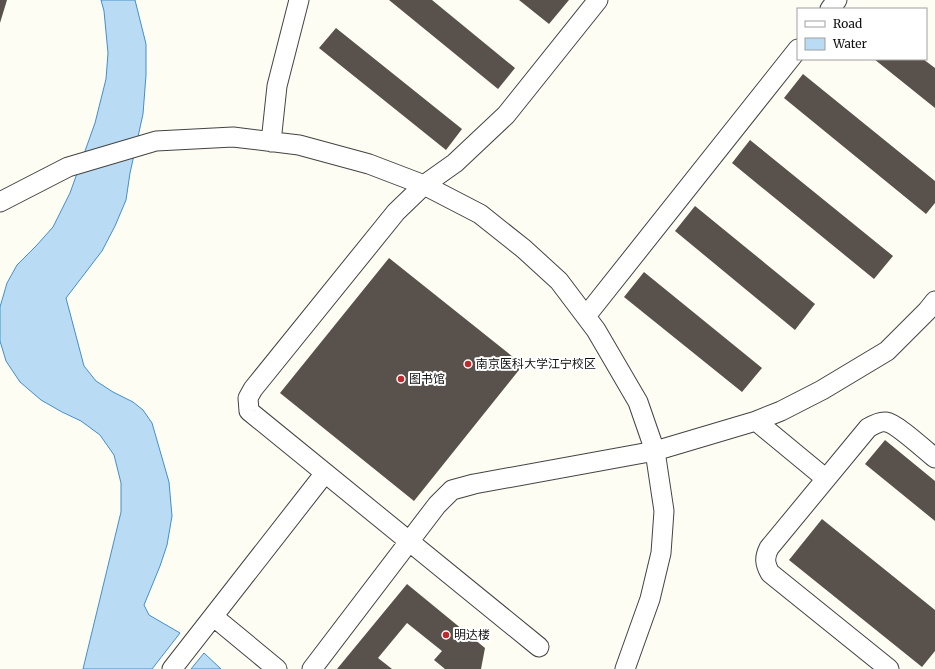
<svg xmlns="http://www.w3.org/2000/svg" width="935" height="669" font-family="Merriweather,'Noto Sans SC',serif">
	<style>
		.water { fill: #b9dcf4; stroke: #438fc9 }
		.building { fill: #58514c }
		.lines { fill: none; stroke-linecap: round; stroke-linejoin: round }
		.minor-casing { stroke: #434343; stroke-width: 21 }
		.minor { stroke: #fff; stroke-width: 19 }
		.poi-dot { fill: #bc2c2e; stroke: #fff; stroke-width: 1.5 }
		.labels { text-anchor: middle; stroke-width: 4; stroke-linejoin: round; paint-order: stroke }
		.poi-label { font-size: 12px; fill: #101010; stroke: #fff; text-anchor: start }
	</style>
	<rect width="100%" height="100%" fill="#fefdf3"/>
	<path class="water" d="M 101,0 L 135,0 L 146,44 L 146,75 L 143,114 L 130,173 L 126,200 L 115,226 L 102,251 L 66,298 L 84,366 L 96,381 L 113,392 L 133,402 L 143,410 L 152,423 L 169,482 L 172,516 L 167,545 L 160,566 L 144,605 L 149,615 L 180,633 L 152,669 L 83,669 L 121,512 L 121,483 L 114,455 L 100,435 L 81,421 L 62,412 L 41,400 L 20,382 L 6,361 L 0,341 L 0,307 L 7,283 L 17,265 L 36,246 L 53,227 L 70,193 L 95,123 L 106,79 L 108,53 L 104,11 Z
		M 204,653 L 221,669 L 191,669 Z"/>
	<path class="building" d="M 0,0 L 7,0 L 0,23 Z
		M 389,0 L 432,0 L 515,68 L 498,89 Z
		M 519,0 L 569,0 L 549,24 Z
		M 336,28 L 462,129 L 446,150 L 319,48 Z
		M 874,59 L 923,59 L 935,68 L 935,108 Z
		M 803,74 L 935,181 L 935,203 L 926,214 L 784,98 Z
		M 750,140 L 893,256 L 874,279 L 732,163 Z
		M 695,206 L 815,304 L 795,330 L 675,231 Z
		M 389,258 L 523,365 L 414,501 L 280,393 Z
		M 644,272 L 762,368 L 742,392 L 624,297 Z
		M 885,440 L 935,481 L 935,521 L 865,464 Z
		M 822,519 L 935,610 L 935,651 L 922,667 L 789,560 Z
		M 407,584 L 485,648 L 481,669 L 445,669 L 434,660 L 442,651 L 407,623 L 378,658 L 392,669 L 337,669 Z"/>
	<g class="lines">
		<g class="minor-casing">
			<path id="minor" d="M 830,9 L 837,0
				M 271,142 L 277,86 L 299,0
				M 0,202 L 68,167 L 156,141 L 233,137 L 299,145 L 369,164 L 424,185 L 480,214 L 524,249 L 559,281 L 596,330 L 638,402 L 655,451 L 664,511 L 661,553 L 650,599 L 625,669
				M 586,316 L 798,49
				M 756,421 L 825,478
				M 214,617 L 277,669
				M 539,647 L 249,411 L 248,398 L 253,389 L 396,212 L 424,185 L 455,163 L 506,115 L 598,0
				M 172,669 L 325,473
				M 312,669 L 437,505 L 452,490 L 474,484 L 655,451 L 756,421 L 781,411 L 822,390 L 887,351 L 927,311 L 935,301
				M 889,669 L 770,573 C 765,564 764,558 769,548 L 868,428 C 873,425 880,421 886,422 C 896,423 926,451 935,458"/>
		</g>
		<use href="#minor" class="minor"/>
	</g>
	<g class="poi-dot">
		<circle cx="468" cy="364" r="4"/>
		<circle cx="401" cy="379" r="4"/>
		<circle cx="446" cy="635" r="4"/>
	</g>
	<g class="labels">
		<g class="poi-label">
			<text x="476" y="368">南京医科大学江宁校区</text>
			<text x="409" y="383">图书馆</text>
			<text x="454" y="639">明达楼</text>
		</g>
	</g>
	<rect x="797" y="8" width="130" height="52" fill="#ffffff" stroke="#9f9f9f"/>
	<rect x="805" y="21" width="20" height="6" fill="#ffffff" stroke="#9f9f9f"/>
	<text x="833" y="28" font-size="12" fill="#101010">Road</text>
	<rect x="805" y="38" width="20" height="12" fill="#b9dcf4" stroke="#9f9f9f"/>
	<text x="833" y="48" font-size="12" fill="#101010">Water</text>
</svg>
